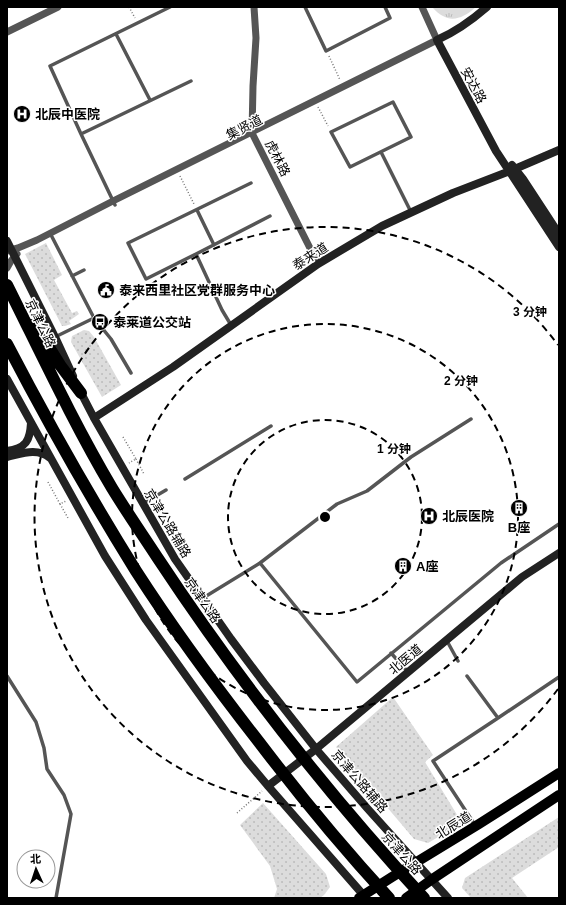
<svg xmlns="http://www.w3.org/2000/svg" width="566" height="905" font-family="Helvetica,'Noto Sans SC',sans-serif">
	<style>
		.grass { fill: url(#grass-dots) }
		.park { fill: url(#park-tufts) }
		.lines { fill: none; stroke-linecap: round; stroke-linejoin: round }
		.path { stroke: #777; stroke-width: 1.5; stroke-dasharray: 1 2; stroke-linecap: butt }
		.lane { stroke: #555; stroke-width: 3.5 }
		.street { stroke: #555; stroke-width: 7 }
		.secondary { stroke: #222; stroke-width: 8 }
		.primary { stroke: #000; stroke-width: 10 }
		.highway { stroke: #000; stroke-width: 12 }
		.ring { fill: none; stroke: #000; stroke-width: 2; stroke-dasharray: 7 5 }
		.labels { text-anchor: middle; stroke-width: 3; stroke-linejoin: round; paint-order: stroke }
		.street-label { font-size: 13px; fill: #000; stroke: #fff }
		.poi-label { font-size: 13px; font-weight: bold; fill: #000; stroke: #fff; text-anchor: start }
		.centre { fill: #000; stroke: #fff; stroke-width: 2 }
		.ring-label { font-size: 12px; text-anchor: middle; font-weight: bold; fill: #000; stroke: #fff; stroke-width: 3; stroke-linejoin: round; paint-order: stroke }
	</style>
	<defs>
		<pattern id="grass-dots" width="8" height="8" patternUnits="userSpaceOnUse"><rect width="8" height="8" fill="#dcdcdc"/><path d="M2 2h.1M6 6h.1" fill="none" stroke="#bbb" stroke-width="1.8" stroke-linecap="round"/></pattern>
		<pattern id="park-tufts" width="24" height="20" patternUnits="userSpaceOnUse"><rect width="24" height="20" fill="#dcdcdc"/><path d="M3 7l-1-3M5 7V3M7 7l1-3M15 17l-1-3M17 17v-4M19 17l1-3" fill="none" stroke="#bbb"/></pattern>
	</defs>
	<rect width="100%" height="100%" fill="#fff"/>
	<path class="grass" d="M 46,243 L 62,275 L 54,280 L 72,313 L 77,311 L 79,314 L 69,321 L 71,324 L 65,326 L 62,326 L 25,254 Z
		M 84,330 L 89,331 L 94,337 L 121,385 L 102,397 L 71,342 L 72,336 Z
		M 393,697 L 433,755 L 425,762 L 462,823 L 428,843 L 414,839 L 336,747 Z
		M 263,803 L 326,874 L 330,887 L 324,895 L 320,898 L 274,898 L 277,889 L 270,866 L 240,825 Z
		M 559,817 L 559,847 L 512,878 L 528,898 L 471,898 L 462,888 L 465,878 Z"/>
	<path class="park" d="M 432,7 L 476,7 C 460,21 447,24 432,7 Z"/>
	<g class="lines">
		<path class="path" d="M 129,7 L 135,18
			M 329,56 L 340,80
			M 318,107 L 328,126
			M 180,176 L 194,204
			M 123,437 L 136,459 L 129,463
			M 136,459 L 144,474
			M 48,482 L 60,504 L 66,501
			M 60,504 L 68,518
			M 237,813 L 262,791"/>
		<path class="lane" d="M 305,7 L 326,51 L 390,18 L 385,7
			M 116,34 L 150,100
			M 393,102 L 411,137 L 350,167 L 331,132 Z
			M 81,134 L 191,81
			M 381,152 L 411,212
			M 251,183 L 128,243 L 146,279 L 196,254 L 270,216
			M 115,205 L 81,134 L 50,66 L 170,7
			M 197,210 L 214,245
			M 50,233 L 94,318 L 111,339 L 131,373
			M 196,254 L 222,310 L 231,325
			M 72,276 L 84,270
			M 55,337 L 94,318
			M 185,479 L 271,426
			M 144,503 L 166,490
			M 260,563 L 337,504 L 367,491 L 411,457 L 471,419
			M 203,598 L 260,563 L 357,682 L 501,563 L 559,524
			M 447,641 L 458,661
			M 391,653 L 408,672
			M 7,676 L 36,722 L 44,748 L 47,769 L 64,795 L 71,814 L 56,898
			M 467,676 L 498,718 L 433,761 L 475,825
			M 498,718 L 559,677"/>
		<path class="street" d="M 254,7 L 256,38 L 253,86 L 252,133 L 318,264
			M 7,32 L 58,7
			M 7,251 L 18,248 L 37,240 L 113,201 L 437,40 L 422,7
			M 7,268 L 11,261 L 17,254"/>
		<path class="secondary" d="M 487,7 C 472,20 455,32 437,40 L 496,151 L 559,247
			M 512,165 L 523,179 L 559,234
			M 7,241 L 55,337 L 73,376
			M 7,379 L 105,556 L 146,620 L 247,761 L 268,786 L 366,898
			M 79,389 L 94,418 L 175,559 L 231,639 L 264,683 L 316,749 L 367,808 L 448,898
			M 94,418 L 173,367 L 318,264 L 382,226 L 453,193 L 510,171 L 559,150
			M 7,451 C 26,448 30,441 31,423
			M 7,457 C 21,454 37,447 50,458
			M 268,786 L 316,749 L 522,577 L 559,553"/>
		<path class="primary" d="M 359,898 L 392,877 L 479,824 L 559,773
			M 406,898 L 431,880 L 559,795"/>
		<path class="highway" d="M 7,285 C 41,353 73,422 112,488 C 126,511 142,534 157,557 C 237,678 326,792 424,898
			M 31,325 L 45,341 L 60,365 L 81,393
			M 7,344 C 47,421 90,497 136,571 C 174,630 216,687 259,742 C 300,796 343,848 389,898"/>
	</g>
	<g class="ring">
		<circle cx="325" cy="517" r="97"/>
		<circle cx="325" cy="517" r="193"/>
		<path d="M558 689A290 290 0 1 1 558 345"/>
	</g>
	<defs>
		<g id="hospital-disc" transform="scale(0.9)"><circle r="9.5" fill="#000" stroke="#fff"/><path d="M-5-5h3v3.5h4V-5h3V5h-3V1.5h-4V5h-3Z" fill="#fff"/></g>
		<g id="civic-disc" transform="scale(0.9)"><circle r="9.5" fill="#000" stroke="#fff"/><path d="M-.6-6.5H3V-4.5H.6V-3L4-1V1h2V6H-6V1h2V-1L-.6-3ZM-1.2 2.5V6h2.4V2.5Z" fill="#fff"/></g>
		<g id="bus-disc" transform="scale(0.9)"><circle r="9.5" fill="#000" stroke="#fff"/><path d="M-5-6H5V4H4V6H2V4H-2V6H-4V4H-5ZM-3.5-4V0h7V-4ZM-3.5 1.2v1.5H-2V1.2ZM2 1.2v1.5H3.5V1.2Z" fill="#fff"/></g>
		<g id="building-disc" transform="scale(0.9)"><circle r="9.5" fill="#000" stroke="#fff"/><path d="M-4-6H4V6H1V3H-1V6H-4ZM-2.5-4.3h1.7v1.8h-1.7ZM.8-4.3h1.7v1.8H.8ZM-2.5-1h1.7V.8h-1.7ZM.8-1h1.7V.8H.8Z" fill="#fff"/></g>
	</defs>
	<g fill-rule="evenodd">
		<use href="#hospital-disc" x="22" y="114"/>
		<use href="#civic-disc" x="106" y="290"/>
		<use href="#bus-disc" x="100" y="322"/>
		<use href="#building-disc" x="519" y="508"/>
		<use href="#hospital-disc" x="429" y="516"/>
		<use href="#building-disc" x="403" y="566"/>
	</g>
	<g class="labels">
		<g class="street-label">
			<text transform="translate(474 85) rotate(62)" y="5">安达路</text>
			<text transform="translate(244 127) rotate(-27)" y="5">集贤道</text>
			<text transform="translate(278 158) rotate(63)" y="5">虎林路</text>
			<text transform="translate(310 256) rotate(-33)" y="5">泰来道</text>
			<text transform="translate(41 323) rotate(64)" y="5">京津公路</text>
			<text transform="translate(168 523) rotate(59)" y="5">京津公路辅路</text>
			<text transform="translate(203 600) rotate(55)" y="5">京津公路</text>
			<text transform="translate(405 659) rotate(-40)" y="5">北医道</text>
			<text transform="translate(360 781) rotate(49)" y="5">京津公路辅路</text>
			<text transform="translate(453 825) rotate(-32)" y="5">北辰道</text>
			<text transform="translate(402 853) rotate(48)" y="5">京津公路</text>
		</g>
		<g class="poi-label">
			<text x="35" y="119">北辰中医院</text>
			<text x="119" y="295">泰来西里社区党群服务中心</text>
			<text x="113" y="327">泰莱道公交站</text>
			<text x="442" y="521">北辰医院</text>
			<text x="519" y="532" text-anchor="middle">B座</text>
			<text x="416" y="571">A座</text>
		</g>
	</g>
	<circle cx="325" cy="517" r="6" class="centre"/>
	<g class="ring-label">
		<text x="530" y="316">3 分钟</text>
		<text x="461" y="385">2 分钟</text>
		<text x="394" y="453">1 分钟</text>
	</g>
	<rect width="566" height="905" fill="none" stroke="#000000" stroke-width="16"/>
	<g transform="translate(36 869) rotate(357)"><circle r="19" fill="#ffffff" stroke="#999999"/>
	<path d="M0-3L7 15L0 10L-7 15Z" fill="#000000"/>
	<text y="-6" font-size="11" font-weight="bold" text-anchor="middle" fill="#000000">北</text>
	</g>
</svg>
